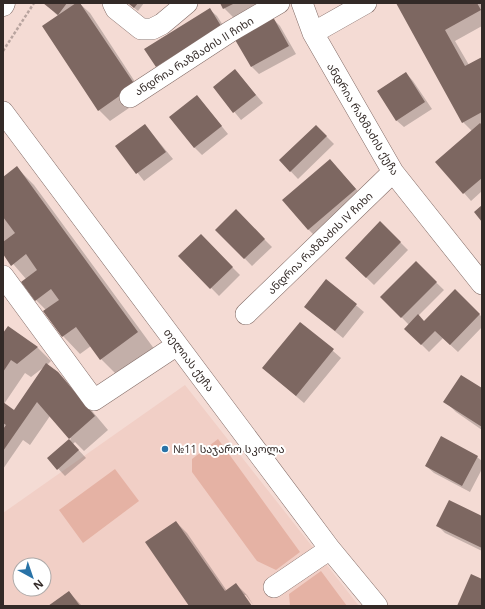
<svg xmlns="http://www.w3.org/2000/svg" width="485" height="609" font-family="'Open Sans','Noto Sans Georgian',sans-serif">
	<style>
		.built { fill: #f1cfc6; fill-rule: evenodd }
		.green { fill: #e5b2a4 }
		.shadow { fill: #0003; fill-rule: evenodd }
		.building { fill: #7d6761 }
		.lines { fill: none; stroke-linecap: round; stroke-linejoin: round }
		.minor-casing { stroke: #836c67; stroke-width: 22 }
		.major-casing { stroke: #836c67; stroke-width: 23 }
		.path { stroke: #b8a49f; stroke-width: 2.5; stroke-dasharray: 3 2; stroke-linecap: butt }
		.minor { stroke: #fff; stroke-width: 21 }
		.major { stroke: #fff; stroke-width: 22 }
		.poi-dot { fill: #2973a7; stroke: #fff; stroke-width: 1.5 }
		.labels { text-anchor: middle; stroke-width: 4; stroke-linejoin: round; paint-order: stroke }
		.street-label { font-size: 11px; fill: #332a27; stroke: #fff }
		.poi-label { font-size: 11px; fill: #332a27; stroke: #fff; text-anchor: start }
	</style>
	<rect width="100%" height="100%" fill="#f4dbd4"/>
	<path class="built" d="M 185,385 L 359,606 L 3,606 L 3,513 ZM 20,565 L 44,565 L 44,589 L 20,589 Z"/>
	<path class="green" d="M 218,439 L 300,552 L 276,570 L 257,561 L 192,472 L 192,459 Z
		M 115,469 L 139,501 L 83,543 L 59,510 Z
		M 321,571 L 347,606 L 290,606 L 289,594 Z"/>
	<path class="shadow" d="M 45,3 L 79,3 L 90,13 L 145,97 L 110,121 L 99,110 L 58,16 Z
		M 128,3 L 144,3 L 138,11 Z
		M 221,3 L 269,3 L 235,19 L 224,8 Z
		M 399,3 L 482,4 L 482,26 L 455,41 L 469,65 L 482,58 L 482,191 L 471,201 L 437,162 L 472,131 L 463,122 Z
		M 209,9 L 217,16 L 228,33 L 164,74 L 157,67 Z
		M 272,18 L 280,26 L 296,54 L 259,74 L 252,67 Z
		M 235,70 L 263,103 L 241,120 L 214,87 Z
		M 406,73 L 413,81 L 432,109 L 404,127 L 396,120 Z
		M 197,96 L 228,134 L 202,155 L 194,147 Z
		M 145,125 L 173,159 L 144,181 L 117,147 Z
		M 316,126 L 334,144 L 298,179 L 280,160 Z
		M 330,160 L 366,200 L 319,240 L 308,229 Z
		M 17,168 L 34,185 L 155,350 L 118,376 L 101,359 L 91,346 L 80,354 L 63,336 L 46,310 L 36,300 L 26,279 L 3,252 L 3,178 Z
		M 236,211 L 272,247 L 252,266 L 217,230 Z
		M 201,236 L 240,275 L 219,296 L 180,256 Z
		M 400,242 L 408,250 L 374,285 L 346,258 Z
		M 416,263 L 444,290 L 418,316 L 424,322 L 455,291 L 482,317 L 482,327 L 458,352 L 443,338 L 429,352 L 406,329 L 409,325 L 382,297 Z
		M 326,280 L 364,312 L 343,338 L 305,307 Z
		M 301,323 L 341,358 L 304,403 L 263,368 Z
		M 8,327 L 38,348 L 51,361 L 47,365 L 58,372 L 72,387 L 108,430 L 84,451 L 75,442 L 73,444 L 86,458 L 65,476 L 48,458 L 71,439 L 50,416 L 30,445 L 23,440 L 3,469 L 3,430 L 5,427 L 3,426 L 3,335 ZM 44,367 L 14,411 L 4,404 L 25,373 L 31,377 Z
		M 482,390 L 482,430 L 456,412 L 445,401 Z
		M 477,457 L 482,461 L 482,469 L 470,492 L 434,473 L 426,466 Z
		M 482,517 L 482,551 L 445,533 L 438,526 Z
		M 176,522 L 187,533 L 227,591 L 236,584 L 247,595 L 254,606 L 246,595 L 243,595 L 251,606 L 190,606 Z
		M 69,592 L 82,606 L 50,606 Z"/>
	<path class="building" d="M 43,3 L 67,3 L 58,15 Z
		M 76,3 L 80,3 L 135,85 L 98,111 L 42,26 Z
		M 128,3 L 138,3 L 134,8 Z
		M 220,3 L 235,3 L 223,9 Z
		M 396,3 L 477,3 L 481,10 L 445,30 L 465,66 L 482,57 L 482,112 L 462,123 Z
		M 210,8 L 221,26 L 156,67 L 144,49 Z
		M 273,17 L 289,46 L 251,67 L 234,38 Z
		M 235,69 L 256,95 L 233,113 L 213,87 Z
		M 406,72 L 425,102 L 396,121 L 377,91 Z
		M 197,95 L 222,126 L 194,148 L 169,117 Z
		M 480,123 L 482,125 L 482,178 L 463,194 L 435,162 Z
		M 145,124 L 166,152 L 136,174 L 115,146 Z
		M 316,125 L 327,136 L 290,172 L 279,160 Z
		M 330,159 L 356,189 L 308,230 L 282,200 Z
		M 17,166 L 138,332 L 100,360 L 76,327 L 62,337 L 43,311 L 59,300 L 51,289 L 35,301 L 21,282 L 37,270 L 26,254 L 11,266 L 3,254 L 3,242 L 15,233 L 3,217 L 3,177 Z
		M 482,205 L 482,222 L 474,212 Z
		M 236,209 L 265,239 L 244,259 L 215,230 Z
		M 380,221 L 401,242 L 366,278 L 345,258 Z
		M 201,234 L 233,267 L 210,289 L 178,256 Z
		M 416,261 L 437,282 L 401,318 L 380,297 Z
		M 326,279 L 357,304 L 335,331 L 304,307 Z
		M 455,289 L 480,314 L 450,345 L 435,331 L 421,345 L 404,329 L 418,314 L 424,321 Z
		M 300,322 L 334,349 L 296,396 L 262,368 Z
		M 8,326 L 38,347 L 17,364 L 11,360 L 3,372 L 3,333 Z
		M 46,363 L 58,372 L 95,416 L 69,439 L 37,402 L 3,451 L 3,429 L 6,425 L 3,423 L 3,402 L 14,410 Z
		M 461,375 L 482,388 L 482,427 L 443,402 Z
		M 441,436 L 478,456 L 462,486 L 425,466 Z
		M 69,439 L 79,450 L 57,470 L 47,458 Z
		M 449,500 L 482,516 L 482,548 L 436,526 Z
		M 176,521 L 225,591 L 236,583 L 252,606 L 189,606 L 145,542 Z
		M 471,574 L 482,579 L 482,606 L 457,606 Z
		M 69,591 L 80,606 L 48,606 Z"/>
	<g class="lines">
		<g class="minor-casing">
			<path id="minor" d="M 113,3 L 116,9 L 141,29 L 152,29 L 162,24 L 187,3
				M 302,3 L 313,33 L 393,172 L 482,284
				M 313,33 L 366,3
				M 130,97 L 231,31 L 279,3
				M 3,112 L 330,549 L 377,606
				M 3,276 L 94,400 L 177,345
				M 246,314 L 393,172
				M 274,587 L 330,549"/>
		</g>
		<g class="major-casing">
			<path id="major" d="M 3,5 L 4,3"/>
		</g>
		<path class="path" d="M 3,51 L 34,3"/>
		<use href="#minor" class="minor"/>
		<use href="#major" class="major"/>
	</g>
	<circle class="poi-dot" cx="165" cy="449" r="4"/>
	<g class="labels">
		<g class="street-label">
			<text transform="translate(194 56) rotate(-32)" y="4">ანდრია რაზმაძის II ჩიხი</text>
			<text transform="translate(363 119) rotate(59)" y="4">ანდრია რაზმაძის ქუჩა</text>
			<text transform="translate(320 243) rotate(-44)" y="4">ანდრია რაზმაძის IV ჩიხი</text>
			<text transform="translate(189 360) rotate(53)" y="4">თელიას ქუჩა</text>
		</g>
		<g class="poi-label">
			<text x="173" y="453">№11 საჯარო სკოლა</text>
		</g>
	</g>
	<rect width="485" height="609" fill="none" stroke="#332a27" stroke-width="8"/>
	<g transform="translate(32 577) rotate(140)"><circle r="19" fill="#ffffff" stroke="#adaaa9"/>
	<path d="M0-3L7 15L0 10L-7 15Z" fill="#2973a7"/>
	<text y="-6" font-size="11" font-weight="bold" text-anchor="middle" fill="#332a27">N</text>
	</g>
</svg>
